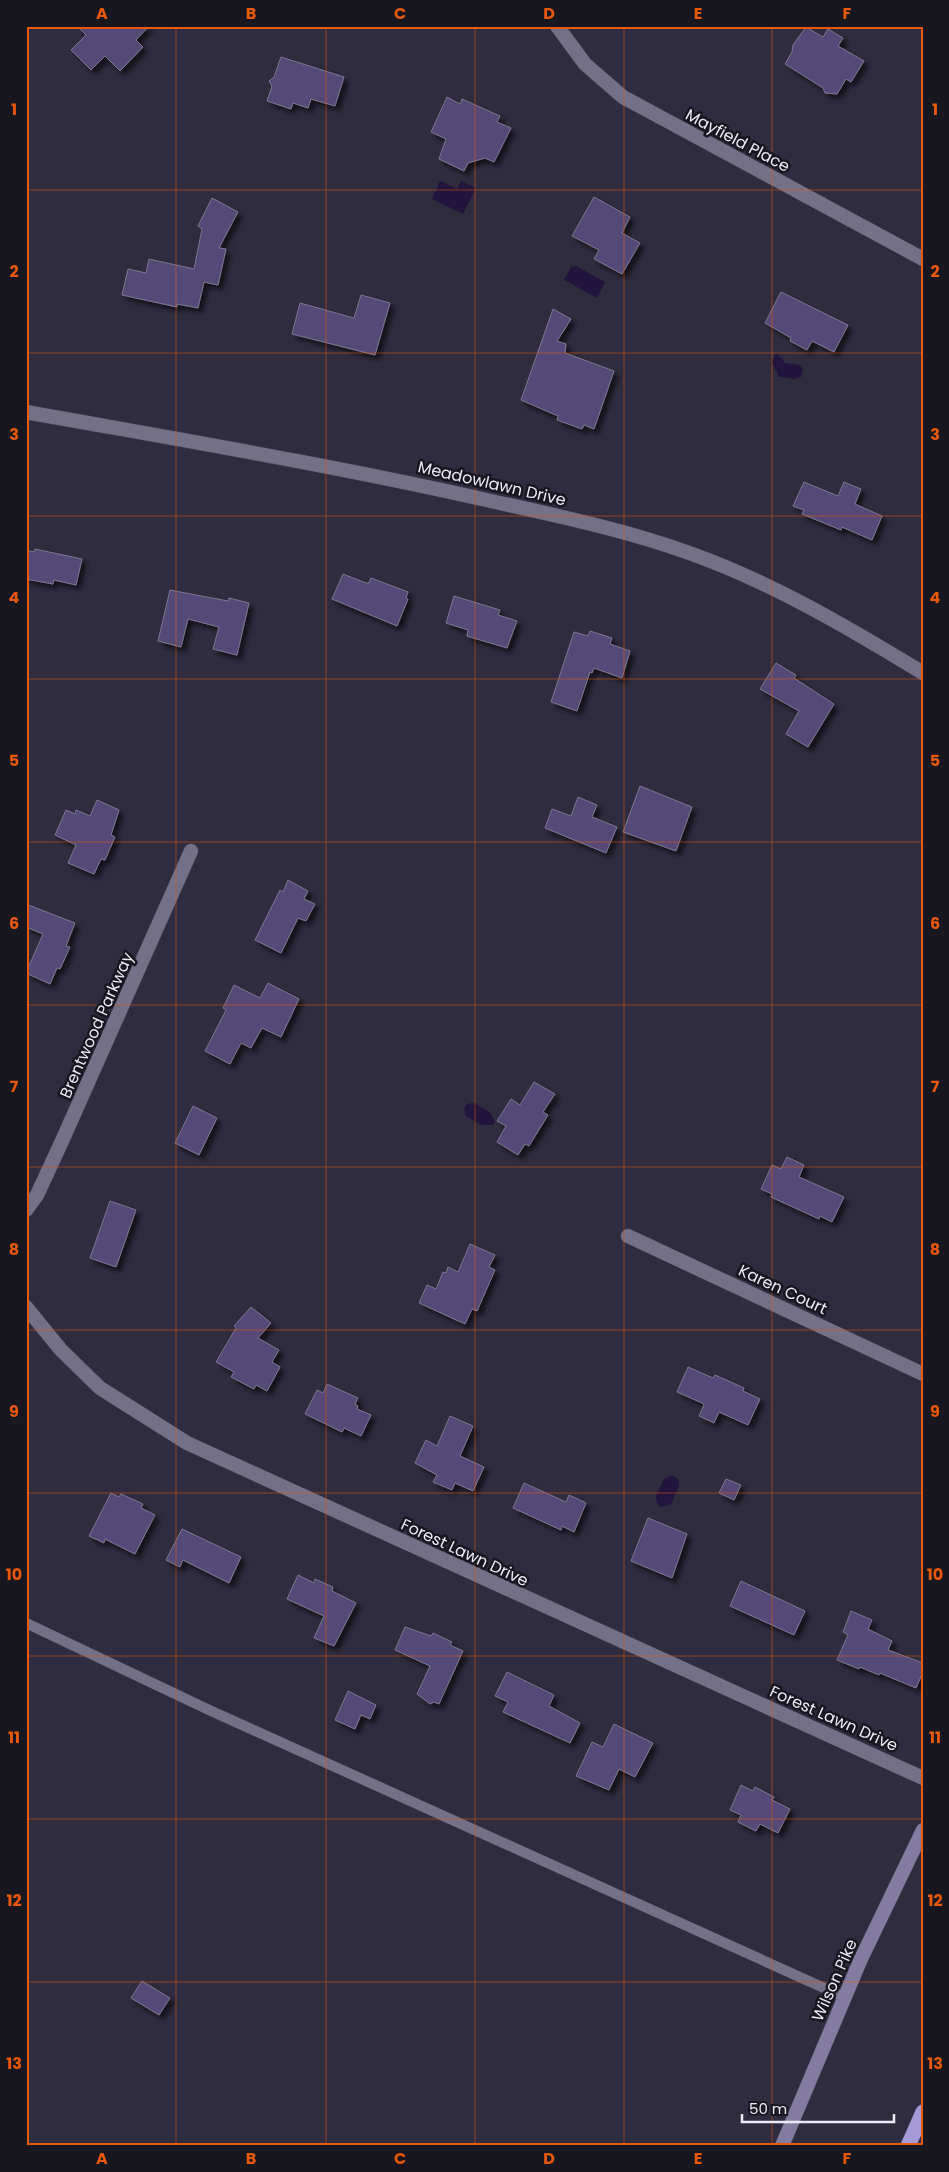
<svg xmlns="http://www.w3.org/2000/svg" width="949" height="2172" font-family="Poppins,sans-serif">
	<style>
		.water { fill: #21153d }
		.building { fill: #554a78; stroke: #7b778f; filter: url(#shadow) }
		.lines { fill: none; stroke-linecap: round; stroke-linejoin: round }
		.service-casing { stroke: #4b4758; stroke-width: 11 }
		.minor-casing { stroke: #4b4758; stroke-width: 15 }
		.secondary-casing { stroke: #4b4758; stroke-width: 15 }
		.motorway-casing { stroke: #4b4758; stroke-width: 16 }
		.service { stroke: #747088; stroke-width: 10 }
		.minor { stroke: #747088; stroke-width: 14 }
		.secondary { stroke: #837ca0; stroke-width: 14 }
		.motorway { stroke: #a699d8; stroke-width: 15 }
		.grid { fill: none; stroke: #e8590c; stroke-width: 1; stroke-opacity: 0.55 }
		.labels { text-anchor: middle; stroke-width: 5; stroke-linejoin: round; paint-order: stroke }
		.street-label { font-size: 16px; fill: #edeaf8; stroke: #18161f }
		.neatline { fill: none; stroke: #e8590c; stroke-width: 2 }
		.grid-label { font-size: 16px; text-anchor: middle; font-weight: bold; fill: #e8590c }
	</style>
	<defs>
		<filter id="shadow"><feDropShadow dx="4.5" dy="4.5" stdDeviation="2.5" flood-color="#0009"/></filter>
	</defs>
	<rect width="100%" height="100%" fill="#302c40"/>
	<path class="water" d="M 440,181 L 457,189 L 461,181 L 476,188 L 463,214 L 432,199 Z
		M 576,266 L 605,282 L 597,298 L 564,280 L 571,267 Z
		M 777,353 L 785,363 L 800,365 L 803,370 L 801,377 L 795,379 L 779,377 L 772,363 L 775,354 Z
		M 474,1103 L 490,1112 L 495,1122 L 493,1125 L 482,1125 L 466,1116 L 464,1109 L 467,1104 Z
		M 672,1475 L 679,1480 L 679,1486 L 671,1504 L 661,1507 L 657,1503 L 656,1496 L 664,1479 Z"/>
	<path class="building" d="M 77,26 L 149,26 L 136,40 L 143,47 L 120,71 L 105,56 L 91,70 L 71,50 L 86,35 Z
		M 806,27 L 823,37 L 828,29 L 843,38 L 838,46 L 864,61 L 851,82 L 846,79 L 837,94 L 825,93 L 823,88 L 785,64 L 792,52 L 793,45 Z
		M 281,57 L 344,77 L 335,106 L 311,99 L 308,108 L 293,103 L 291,109 L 267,101 L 272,86 L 269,81 L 274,77 Z
		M 447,97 L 460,104 L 462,99 L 500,116 L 497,122 L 511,128 L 494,162 L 485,158 L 468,163 L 464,171 L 439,159 L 446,139 L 431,132 Z
		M 594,197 L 630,217 L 622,233 L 640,243 L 622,274 L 594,259 L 599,250 L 572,236 Z
		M 212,198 L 238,212 L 219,248 L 226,249 L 218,285 L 204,282 L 198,308 L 177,304 L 177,307 L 122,295 L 128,269 L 146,273 L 149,259 L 194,269 L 202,229 L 198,226 Z
		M 781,292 L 848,325 L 834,352 L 812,341 L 807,350 L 790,341 L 791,338 L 765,323 Z
		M 361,295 L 390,303 L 375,355 L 292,334 L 300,303 L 354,318 Z
		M 553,309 L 571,319 L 557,341 L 566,344 L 565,353 L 614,371 L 594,429 L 584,425 L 582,429 L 557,420 L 558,416 L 521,400 Z
		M 804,482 L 838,496 L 844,482 L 861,489 L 855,504 L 882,516 L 872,540 L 842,527 L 841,530 L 802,514 L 804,510 L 793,506 Z
		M 35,549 L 82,559 L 76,585 L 54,580 L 53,584 L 26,579 L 26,550 L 34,552 Z
		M 343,574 L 366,583 L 369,583 L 371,578 L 408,592 L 406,598 L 408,599 L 397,626 L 332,599 Z
		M 170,590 L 228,601 L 229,598 L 249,603 L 237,655 L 213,649 L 219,627 L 188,619 L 181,647 L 158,641 Z
		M 454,596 L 500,610 L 498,615 L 517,621 L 507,648 L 467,636 L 468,630 L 446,623 Z
		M 590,631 L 612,638 L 610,644 L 630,651 L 622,678 L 594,668 L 592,673 L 590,672 L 577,711 L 551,702 L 574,632 L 588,636 Z
		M 776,663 L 796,675 L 794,678 L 834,704 L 808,747 L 786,734 L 799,711 L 760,689 Z
		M 640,786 L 692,807 L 676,851 L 623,832 Z
		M 578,797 L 597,805 L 592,817 L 617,827 L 606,853 L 545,828 L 552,809 L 571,816 Z
		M 97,800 L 119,810 L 111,835 L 115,837 L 105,860 L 101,859 L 94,874 L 68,863 L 76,845 L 55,835 L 66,810 L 75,814 L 76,810 L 90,816 Z
		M 288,880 L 308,891 L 304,899 L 315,904 L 306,921 L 298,918 L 281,953 L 255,940 L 280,890 L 283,892 Z
		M 26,904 L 75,923 L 66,946 L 70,947 L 60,969 L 57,968 L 50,984 L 26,973 L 43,934 L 26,927 Z
		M 268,983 L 299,999 L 281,1037 L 262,1028 L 251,1048 L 241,1043 L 230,1064 L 205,1051 L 226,1010 L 223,1008 L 234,985 L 260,998 Z
		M 534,1082 L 555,1094 L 543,1112 L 548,1115 L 529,1146 L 525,1144 L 518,1155 L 497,1142 L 506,1126 L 497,1121 L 511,1099 L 520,1105 Z
		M 193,1106 L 217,1118 L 199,1155 L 175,1143 Z
		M 787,1157 L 804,1165 L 799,1177 L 844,1197 L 832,1222 L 820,1216 L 819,1219 L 771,1197 L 772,1194 L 761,1189 L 772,1165 L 781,1169 Z
		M 110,1201 L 136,1210 L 116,1267 L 90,1258 Z
		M 470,1244 L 495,1255 L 489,1267 L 495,1270 L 477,1311 L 472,1309 L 465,1324 L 419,1303 L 427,1285 L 436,1289 L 443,1272 L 446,1273 L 448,1267 L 458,1272 Z
		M 251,1307 L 271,1323 L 258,1338 L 279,1350 L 272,1362 L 280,1367 L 267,1391 L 256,1385 L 254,1389 L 231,1377 L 234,1372 L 216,1362 L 236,1328 L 234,1326 Z
		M 688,1367 L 713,1378 L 715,1375 L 744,1388 L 743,1391 L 760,1399 L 748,1425 L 719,1412 L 714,1423 L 699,1416 L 704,1405 L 702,1403 L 677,1392 Z
		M 327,1384 L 358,1398 L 355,1404 L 358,1406 L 357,1409 L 371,1415 L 361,1436 L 344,1428 L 342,1432 L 305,1414 L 317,1390 L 323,1393 Z
		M 450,1416 L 473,1426 L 460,1456 L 484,1467 L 473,1491 L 455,1483 L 452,1490 L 433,1482 L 437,1475 L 415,1463 L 426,1440 L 437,1446 Z
		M 726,1479 L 741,1485 L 734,1500 L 719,1493 Z
		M 524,1483 L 566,1502 L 569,1495 L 586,1503 L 574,1532 L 562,1526 L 561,1530 L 513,1508 Z
		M 111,1493 L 119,1497 L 121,1494 L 143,1504 L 141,1508 L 155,1515 L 135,1554 L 105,1539 L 104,1543 L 89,1536 Z
		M 648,1518 L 687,1534 L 672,1578 L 631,1561 Z
		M 182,1529 L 241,1557 L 229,1583 L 183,1560 L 180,1567 L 166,1560 Z
		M 298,1575 L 314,1583 L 315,1579 L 333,1587 L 332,1591 L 356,1603 L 334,1646 L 314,1638 L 324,1616 L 287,1599 Z
		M 741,1581 L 805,1611 L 794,1635 L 730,1606 Z
		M 851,1611 L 872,1620 L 868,1629 L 892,1641 L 888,1650 L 923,1663 L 923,1672 L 916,1688 L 880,1673 L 879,1675 L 860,1667 L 859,1669 L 837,1660 L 848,1635 L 843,1632 Z
		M 405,1627 L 431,1636 L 433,1633 L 452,1642 L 450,1645 L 463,1651 L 439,1704 L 434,1702 L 430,1704 L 417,1694 L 430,1666 L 395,1650 Z
		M 507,1672 L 554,1695 L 549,1706 L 580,1723 L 570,1743 L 503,1712 L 508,1702 L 495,1696 Z
		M 348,1691 L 376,1705 L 370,1719 L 361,1715 L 355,1729 L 335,1720 Z
		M 614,1724 L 653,1743 L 635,1777 L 619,1769 L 609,1790 L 576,1776 L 592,1742 L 603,1747 Z
		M 741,1785 L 753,1791 L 755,1787 L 774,1797 L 772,1800 L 790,1809 L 778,1833 L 760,1824 L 756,1831 L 738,1822 L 741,1815 L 730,1810 Z
		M 142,1981 L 170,1998 L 159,2015 L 131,1998 Z"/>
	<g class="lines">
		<g class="service-casing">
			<path id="service" d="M 26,1623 L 207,1709 L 844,1997"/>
		</g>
		<g class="minor-casing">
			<path id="minor" d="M 557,26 L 585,64 L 623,97 L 923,259
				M 26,412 C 181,440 337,466 491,501 C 558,516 626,530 692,554 C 773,583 849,628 923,673
				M 26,1210 L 37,1195 L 62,1141 L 191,851
				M 628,1236 L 923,1374
				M 26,1307 L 61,1350 L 100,1388 L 187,1443 L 923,1778"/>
		</g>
		<g class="secondary-casing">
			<path id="secondary" d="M 782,2146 L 860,1961 L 923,1830"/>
		</g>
		<g class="motorway-casing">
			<path id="motorway" d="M 908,2146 L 923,2112"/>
		</g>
		<use href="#service" class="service"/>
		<use href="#minor" class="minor"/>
		<use href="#secondary" class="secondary"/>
		<use href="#motorway" class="motorway"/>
	</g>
	<path class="grid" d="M 176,26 L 176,2146M 326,26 L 326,2146M 475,26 L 475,2146M 624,26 L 624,2146M 772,26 L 772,2146M 26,190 L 923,190M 26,353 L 923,353M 26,516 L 923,516M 26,679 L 923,679M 26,842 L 923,842M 26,1005 L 923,1005M 26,1167 L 923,1167M 26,1330 L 923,1330M 26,1493 L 923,1493M 26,1656 L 923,1656M 26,1819 L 923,1819M 26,1982 L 923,1982"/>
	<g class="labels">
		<g class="street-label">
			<text transform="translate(738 140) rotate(28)" y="6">Mayfield Place</text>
			<text transform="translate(492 483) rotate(13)" y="6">Meadowlawn Drive</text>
			<text transform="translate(96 1025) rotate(-66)" y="6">Brentwood Parkway</text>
			<text transform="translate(783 1289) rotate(25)" y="6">Karen Court</text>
			<text transform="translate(465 1552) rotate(25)" y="6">Forest Lawn Drive</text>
			<text transform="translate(834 1718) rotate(24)" y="6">Forest Lawn Drive</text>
			<text transform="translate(834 1980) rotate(-66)" y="6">Wilson Pike</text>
		</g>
	</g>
	<rect width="949" height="2172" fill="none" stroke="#18161f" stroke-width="55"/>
	<path d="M742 2114v8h152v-8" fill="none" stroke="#edeaf8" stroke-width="2.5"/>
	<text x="749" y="2114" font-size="15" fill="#edeaf8" stroke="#18161f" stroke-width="4" paint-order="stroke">50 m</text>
	<rect x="28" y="28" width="894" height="2116" class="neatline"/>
	<g class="grid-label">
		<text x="102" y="19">A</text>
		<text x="251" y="19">B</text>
		<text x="400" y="19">C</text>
		<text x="549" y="19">D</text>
		<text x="698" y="19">E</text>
		<text x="847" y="19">F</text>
		<text x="14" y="115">1</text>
		<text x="935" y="115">1</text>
		<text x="14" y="277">2</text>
		<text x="935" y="277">2</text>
		<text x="14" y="440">3</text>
		<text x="935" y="440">3</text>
		<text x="14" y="603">4</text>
		<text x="935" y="603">4</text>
		<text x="14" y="766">5</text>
		<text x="935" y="766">5</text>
		<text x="14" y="929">6</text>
		<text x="935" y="929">6</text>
		<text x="14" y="1092">7</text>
		<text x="935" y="1092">7</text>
		<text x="14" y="1255">8</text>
		<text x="935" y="1255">8</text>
		<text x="14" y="1417">9</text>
		<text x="935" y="1417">9</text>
		<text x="14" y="1580">10</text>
		<text x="935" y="1580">10</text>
		<text x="14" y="1743">11</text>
		<text x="935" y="1743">11</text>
		<text x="14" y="1906">12</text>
		<text x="935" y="1906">12</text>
		<text x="14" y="2069">13</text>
		<text x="935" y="2069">13</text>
		<text x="102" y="2164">A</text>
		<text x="251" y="2164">B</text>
		<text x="400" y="2164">C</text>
		<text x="549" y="2164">D</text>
		<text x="698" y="2164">E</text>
		<text x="847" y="2164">F</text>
	</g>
</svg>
